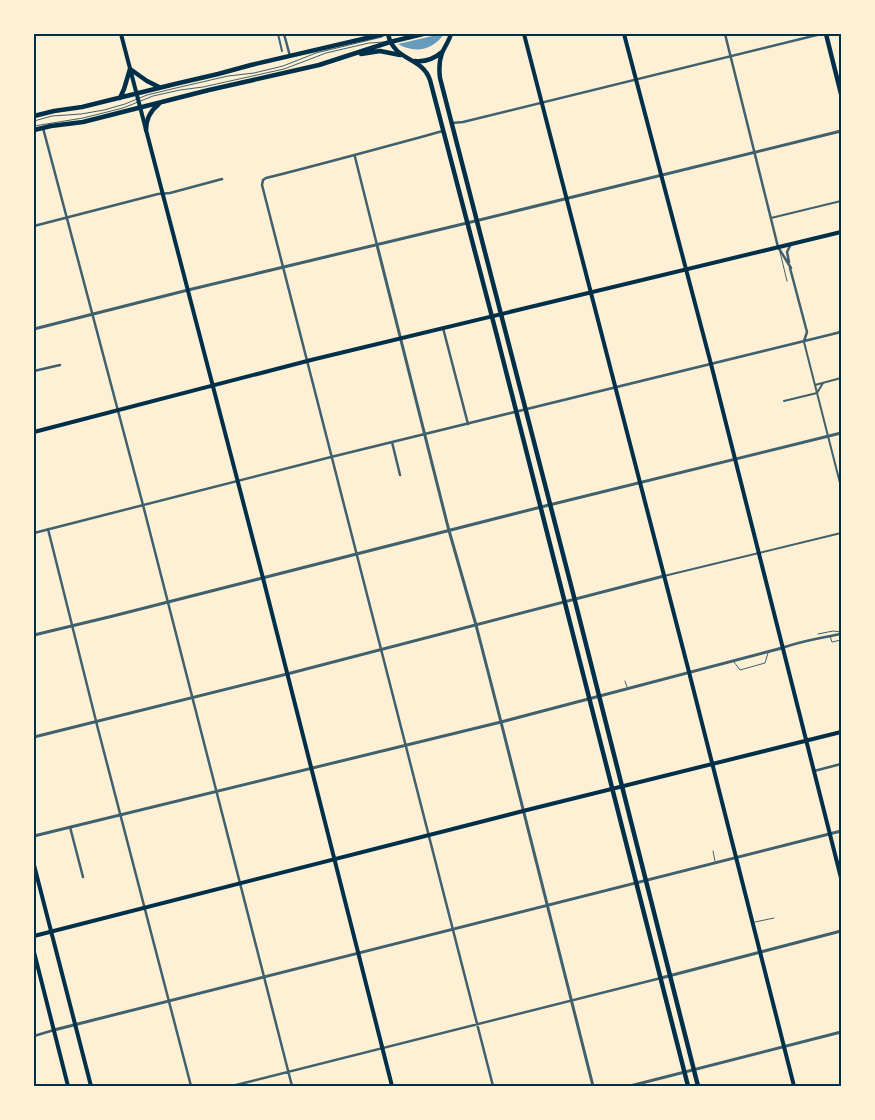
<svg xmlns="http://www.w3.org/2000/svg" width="875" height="1120" font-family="Raleway,sans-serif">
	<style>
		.water { fill: #669bbc }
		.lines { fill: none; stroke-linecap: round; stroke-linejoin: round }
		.service { stroke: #3f606c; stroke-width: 1 }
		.pedestrian { stroke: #3f606c; stroke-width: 2 }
		.minor { stroke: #3f606c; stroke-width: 2.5 }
		.tertiary { stroke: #3f606c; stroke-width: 3 }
		.secondary { stroke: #003049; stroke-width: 4 }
		.primary { stroke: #003049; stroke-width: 4.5 }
		.neatline { fill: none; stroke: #003049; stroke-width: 2 }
	</style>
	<rect width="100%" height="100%" fill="#fdf0d5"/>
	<path class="water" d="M 441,34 L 444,34 C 433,50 415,54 398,44 Z"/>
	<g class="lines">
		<path class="service" d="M 34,121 L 52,116 L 81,114 L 104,110 L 125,104 L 147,95 L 176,88 L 228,76 L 254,73 L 283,66 L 316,53 L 382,37
			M 34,126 L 83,118 L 123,108 L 153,96 L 180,90 L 203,87 L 284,69 L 313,58 L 326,53 L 369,43 L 384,42
			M 780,252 L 787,281
			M 838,332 L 841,329
			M 818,634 L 833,631 L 841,632
			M 830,636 L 832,642 L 841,640
			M 734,662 L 740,670 L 765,663 L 768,653
			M 625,681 L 627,687
			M 713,851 L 715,861
			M 755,922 L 774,918"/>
		<path class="pedestrian" d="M 278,34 L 282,51
			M 771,218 L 841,201
			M 804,342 L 841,487
			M 815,385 L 841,378
			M 784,401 L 817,393 L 823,383
			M 664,576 L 841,533"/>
		<path class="minor" d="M 284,34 L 290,56
			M 725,34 L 778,247 L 791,268
			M 452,123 L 463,122 L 821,34
			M 43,128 L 143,505 L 292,1086
			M 443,131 C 384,147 326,163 266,178 L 263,180 L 262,185 L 493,1086
			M 355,157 L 377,245
			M 34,226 L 158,194 L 170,193 L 222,179
			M 789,262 L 787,252 L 791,244
			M 790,268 L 807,332 L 804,341
			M 443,328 L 468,424
			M 34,371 L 60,365
			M 392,442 L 400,475
			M 48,529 L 98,729 L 191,1086
			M 34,533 L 331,457 L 841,332
			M 782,648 C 802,641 821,638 841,634
			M 814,771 L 841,764
			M 70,827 L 83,877
			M 34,1036 L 54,1030
			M 232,1086 L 661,978"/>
		<path class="tertiary" d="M 377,245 L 448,527 L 476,625 L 501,722 L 593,1086
			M 34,329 L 188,290 L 467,223 L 841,131
			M 34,635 L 113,616 L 541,507 L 841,433
			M 34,737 L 287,674 L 664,576
			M 34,836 L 501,722 L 782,648
			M 661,978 L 841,931
			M 54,1030 L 841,831
			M 630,1086 L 841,1032"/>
		<path class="secondary" d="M 121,34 L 264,582 L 392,1086
			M 524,34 L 689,672 L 794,1086
			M 624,34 L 711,364 L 841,878
			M 34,432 L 311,360 L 841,232
			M 34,865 L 91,1086
			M 34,936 L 523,811 L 841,732
			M 34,952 L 68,1086"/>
		<path class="primary" d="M 388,34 C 394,62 422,56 430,80 L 497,336 L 688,1086
			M 451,34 C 449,41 445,46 442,53 C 439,61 439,70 440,78 L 573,593 L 698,1086
			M 826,34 L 841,94
			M 361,54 L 380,51 L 400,55
			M 415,61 C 425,62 434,59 442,52
			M 120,98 L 124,89 L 130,69 L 147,81 L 159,87
			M 34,116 L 54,111 L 82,107 L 175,84 L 218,74 L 251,65 L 384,34
			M 34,130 L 51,126 L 83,122 L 209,90 L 319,65 L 390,42 L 423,34
			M 146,130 C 146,119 150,111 159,104"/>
	</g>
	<rect width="875" height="1120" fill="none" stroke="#fdf0d5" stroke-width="70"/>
	<rect x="35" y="35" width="805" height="1050" class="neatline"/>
</svg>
